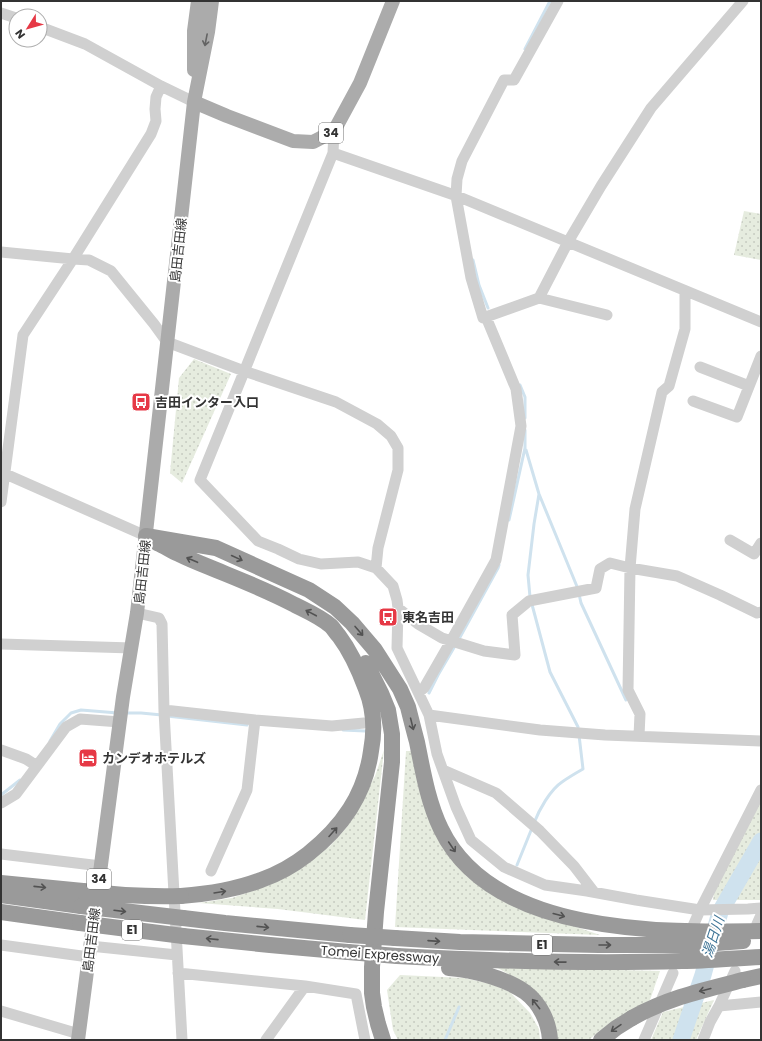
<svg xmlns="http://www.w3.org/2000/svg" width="762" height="1041" font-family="Poppins,'Noto Sans JP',sans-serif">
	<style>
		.grass { fill: url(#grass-dots) }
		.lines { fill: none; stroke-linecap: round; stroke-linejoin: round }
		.stream { stroke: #cfe2ee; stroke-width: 3 }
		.river { stroke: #cfe2ee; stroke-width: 17 }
		.minor { stroke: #d0d0d0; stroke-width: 11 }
		.major { stroke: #ababab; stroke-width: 14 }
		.highway { stroke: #9a9a9a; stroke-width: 16 }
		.highway-bridge { stroke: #9a9a9a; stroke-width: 16 }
		.oneway { stroke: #636363 }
		.oneway2 { stroke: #525252 }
		.labels { text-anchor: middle; stroke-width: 4; stroke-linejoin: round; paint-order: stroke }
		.shield { fill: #fff; stroke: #707070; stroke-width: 1 }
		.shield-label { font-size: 12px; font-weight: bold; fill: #333 }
		.street-label { font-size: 13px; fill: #333; stroke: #fff }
		.poi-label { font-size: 13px; font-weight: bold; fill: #333; stroke: #fff; text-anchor: start }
		.water-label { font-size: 14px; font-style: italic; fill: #3f7597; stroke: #fff }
	</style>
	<defs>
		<pattern id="grass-dots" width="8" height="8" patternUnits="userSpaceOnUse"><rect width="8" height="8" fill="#e6ecdf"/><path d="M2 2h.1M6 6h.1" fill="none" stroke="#c6cbc0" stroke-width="1.8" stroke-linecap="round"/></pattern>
	</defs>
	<rect width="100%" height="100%" fill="#fff"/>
	<path class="grass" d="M 744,211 L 761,214 L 761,260 L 734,255 Z
		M 194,359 L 231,374 L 182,483 L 170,473 L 179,378 Z
		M 384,750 L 365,920 L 278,909 L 199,903 L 232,898 L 269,885 L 304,866 L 330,846 L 347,827 L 375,776 Z
		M 406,751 L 413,751 L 448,850 L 466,876 L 514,906 L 600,935 L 395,927 Z
		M 761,796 L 761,900 L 713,900 L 717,875 Z
		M 496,967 L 660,971 L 650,1000 C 628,1012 607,1023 589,1040 L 556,1040 L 526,984 Z
		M 400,975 L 464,978 L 491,984 L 510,992 L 530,1013 L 539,1029 L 540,1040 L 398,1040 L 393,1030 L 387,990 Z
		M 714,1000 L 696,1040 L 651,1040 L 663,1012 Z"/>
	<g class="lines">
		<path class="stream" d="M 525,49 L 550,1
			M 473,260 L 479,285 L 488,308
			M 520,385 L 525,397 L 525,418
			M 526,450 L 539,494 L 578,589
			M 539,494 L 534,524 L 528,575 L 530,597 L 550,672 L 578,727 L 578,730
			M 509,520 L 525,448 L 525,430
			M 579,594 L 581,603 L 626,700
			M 429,693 L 438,675 L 459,639 L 498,568 L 499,565
			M 125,713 L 141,713 L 162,715
			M 167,716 L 247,725
			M 343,730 L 365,731
			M 50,741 L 60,724 L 71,713 L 81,710 L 118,713
			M 1,795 L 20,780
			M 534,823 C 539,810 550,790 562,782 C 569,777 576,773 583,769 L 579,735
			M 517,865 L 532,828
			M 445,1040 L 459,1007"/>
		<path class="river" d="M 681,1040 L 703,975 L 720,912 L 761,841"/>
		<path class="minor" d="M 558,1 L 514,80 L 504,80 L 462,161 L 457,179 L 456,196 L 471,278 L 483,318 L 539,298 L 568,242 L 601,186 L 651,108 L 743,1
			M 1,13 L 16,18
			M 40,27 L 85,44 L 161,86 L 194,102
			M 334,131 L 333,153 L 200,480 L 258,541 L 278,549 L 299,559 L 321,564 L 358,562 L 376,568 L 393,586 L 397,600 L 398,608 L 397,648 L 429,715 L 437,754 L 456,807 L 471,840 L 504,867 L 545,885 L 587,891 L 636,900 L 700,910 L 693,926
			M 333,153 L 457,196 L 761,322
			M 1,252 L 73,259 L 89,260 L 111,271 L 154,324 L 167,342 L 244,371 L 336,402 L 377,424 L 391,436 L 398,448 L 398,470 L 378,548 L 376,568
			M 539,298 L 607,315
			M 700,367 L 749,386
			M 693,401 L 737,417 L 761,356
			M 1,472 L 146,536
			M 1,502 L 23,335 L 73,259 L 151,134 L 156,121 L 155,109 L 156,97 L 161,86
			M 730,540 L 754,554 L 761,543
			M 398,608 L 418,624 L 442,638 L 484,651 L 515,655 L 512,615 L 529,601 L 596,588 L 600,569 L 610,563 L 630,568 L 677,576 L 720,595 L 757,613 L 761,612
			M 137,613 L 159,618 L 162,624 L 164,711 L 182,1040
			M 1,644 L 132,648
			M 419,692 L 424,688 L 451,641 L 496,560 L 521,426 L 516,389 L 486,317
			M 164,710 L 255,720 L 332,726 L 364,723
			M 429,715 L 540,730 L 605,735 L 761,741
			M 639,736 L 640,714 L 628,690 L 630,568 L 635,509 L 662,392 L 669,386 L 685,329 L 685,291
			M 1,750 L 26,759 L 37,766
			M 443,770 L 496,793 L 540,831 L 574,866 L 594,892
			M 761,790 L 700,910 L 748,909 L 761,908
			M 1,803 L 16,794 L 66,727 L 80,719 L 120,722
			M 1,854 L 101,866
			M 211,871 L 247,790 L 255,720
			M 757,924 L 761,915
			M 1,945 L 89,957
			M 90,946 L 177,955
			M 178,973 L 305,986 L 356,994 L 365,1040
			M 719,1006 L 735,971
			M 1,1011 L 79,1034
			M 266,1040 L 305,986
			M 644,1040 L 673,973
			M 703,1040 L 710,1022 L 719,1006 L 761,1002"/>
		<path class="major" d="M 194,70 L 194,31 L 198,1
			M 194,102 L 227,116 L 293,141 L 313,142 L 334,131 L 360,83 L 393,1
			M 78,1040 L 123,697 L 137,613 L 194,102 L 208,32 L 212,1"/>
		<path class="highway" d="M 146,536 L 216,548 L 309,590 L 335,607 L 352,623 L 375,650 L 400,689 L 408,707 C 411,719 414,731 417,742 C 423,772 428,802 441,829 C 492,935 661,933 761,931
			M 157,543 C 165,546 171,551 179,554 C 189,559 199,563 209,567 C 238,579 267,590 295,605 C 307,611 321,617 331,626 C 334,629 336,633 339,636 C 351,652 359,670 366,689 C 374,709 375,730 371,751 C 365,795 342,827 308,854 C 294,865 278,874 261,880 C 235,890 209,894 181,896
			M 366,663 L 381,693 L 388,710 L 392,734 L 392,762 L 376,912 L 372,967 L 372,993 L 374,1007 L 378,1024 L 383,1040
			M 1,883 L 83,891
			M 1,895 L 81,906
			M 1,912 L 80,923
			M 183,918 L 225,923 L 350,935
			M 183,936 L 270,945 L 348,952
			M 395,938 L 460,942 L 599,945 L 690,945 L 743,941
			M 397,956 C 492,961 587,964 682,961 C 708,961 735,958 761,957
			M 449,968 C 473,970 505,978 525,992 C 540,1003 549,1022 550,1040
			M 743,980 L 761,976
			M 601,1040 L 616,1028 L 632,1018"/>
		<path class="highway-bridge" d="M 83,891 C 116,895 149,897 181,896
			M 81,906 L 183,918
			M 80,923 L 183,936
			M 350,935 L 395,938
			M 348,952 L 397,956
			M 632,1018 C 667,998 704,990 743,980"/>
	</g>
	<defs><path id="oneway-shaft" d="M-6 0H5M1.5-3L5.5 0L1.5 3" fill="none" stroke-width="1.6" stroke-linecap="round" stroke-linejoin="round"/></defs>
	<use class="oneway" href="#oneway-shaft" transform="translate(206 40) rotate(101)"/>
	<g class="oneway2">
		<use href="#oneway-shaft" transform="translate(237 558) rotate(25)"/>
		<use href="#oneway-shaft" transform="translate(192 560) rotate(-157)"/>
		<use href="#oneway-shaft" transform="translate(311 613) rotate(-152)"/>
		<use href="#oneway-shaft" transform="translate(359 631) rotate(49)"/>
		<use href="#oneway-shaft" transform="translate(412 724) rotate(76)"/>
		<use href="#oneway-shaft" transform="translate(333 832) rotate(-48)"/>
		<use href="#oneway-shaft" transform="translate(452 847) rotate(56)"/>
		<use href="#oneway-shaft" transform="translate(40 887) rotate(6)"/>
		<use href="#oneway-shaft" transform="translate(220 892) rotate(-9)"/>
		<use href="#oneway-shaft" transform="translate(120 911) rotate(7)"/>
		<use href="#oneway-shaft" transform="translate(559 915) rotate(15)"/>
		<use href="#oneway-shaft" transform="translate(263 927) rotate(6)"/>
		<use href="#oneway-shaft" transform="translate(212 939) rotate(-174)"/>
		<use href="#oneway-shaft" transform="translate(434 941) rotate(4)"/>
		<use href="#oneway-shaft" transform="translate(605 945)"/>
		<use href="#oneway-shaft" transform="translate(560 962) rotate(-179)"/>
		<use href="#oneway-shaft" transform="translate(705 990) rotate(166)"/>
		<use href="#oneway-shaft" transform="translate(536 1004) rotate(-128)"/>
		<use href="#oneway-shaft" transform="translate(616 1028) rotate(145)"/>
	</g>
	<defs>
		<g id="bus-square" transform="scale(1)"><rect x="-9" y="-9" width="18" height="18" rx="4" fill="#e63946" stroke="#fff"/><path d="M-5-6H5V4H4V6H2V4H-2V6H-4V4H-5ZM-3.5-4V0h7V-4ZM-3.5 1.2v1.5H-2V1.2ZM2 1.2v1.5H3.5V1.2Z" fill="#fff"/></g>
		<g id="hotel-square" transform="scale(1)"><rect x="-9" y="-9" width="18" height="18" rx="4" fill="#e63946" stroke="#fff"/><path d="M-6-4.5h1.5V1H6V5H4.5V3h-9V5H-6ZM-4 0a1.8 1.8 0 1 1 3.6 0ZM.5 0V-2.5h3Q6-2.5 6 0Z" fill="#fff"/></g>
	</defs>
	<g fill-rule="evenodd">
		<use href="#bus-square" x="141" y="402"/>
		<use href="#bus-square" x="388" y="617"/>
		<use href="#hotel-square" x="88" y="758"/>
	</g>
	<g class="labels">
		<g class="shield">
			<rect x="319" y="123" width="24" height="20" rx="3"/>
			<rect x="87" y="869" width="24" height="20" rx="3"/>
			<rect x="122" y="920" width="20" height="20" rx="3"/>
			<rect x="532" y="935" width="20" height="20" rx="3"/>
		</g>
		<g class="shield-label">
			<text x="331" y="137">34</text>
			<text x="99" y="883">34</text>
			<text x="132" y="934">E1</text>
			<text x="542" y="949">E1</text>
		</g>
		<g class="street-label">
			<text transform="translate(178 250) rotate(-84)" y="5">島田吉田線</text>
			<text transform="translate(142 572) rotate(-84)" y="5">島田吉田線</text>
			<text transform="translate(91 940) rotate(-83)" y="5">島田吉田線</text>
			<text transform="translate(380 954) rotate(4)" y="5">Tomei Expressway</text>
		</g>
		<g class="poi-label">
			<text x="155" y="407">吉田インター入口</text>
			<text x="402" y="622">東名吉田</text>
			<text x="102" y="763">カンデオホテルズ</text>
		</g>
		<g class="water-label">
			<text transform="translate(713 937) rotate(-72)" y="5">湯日川</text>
		</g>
	</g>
	<rect width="762" height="1041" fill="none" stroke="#333333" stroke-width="4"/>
	<g transform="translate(28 28) rotate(233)"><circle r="19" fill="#ffffff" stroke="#adadad"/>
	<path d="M0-3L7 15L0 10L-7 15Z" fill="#e63946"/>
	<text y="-6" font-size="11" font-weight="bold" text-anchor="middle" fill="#333333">N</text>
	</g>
</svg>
